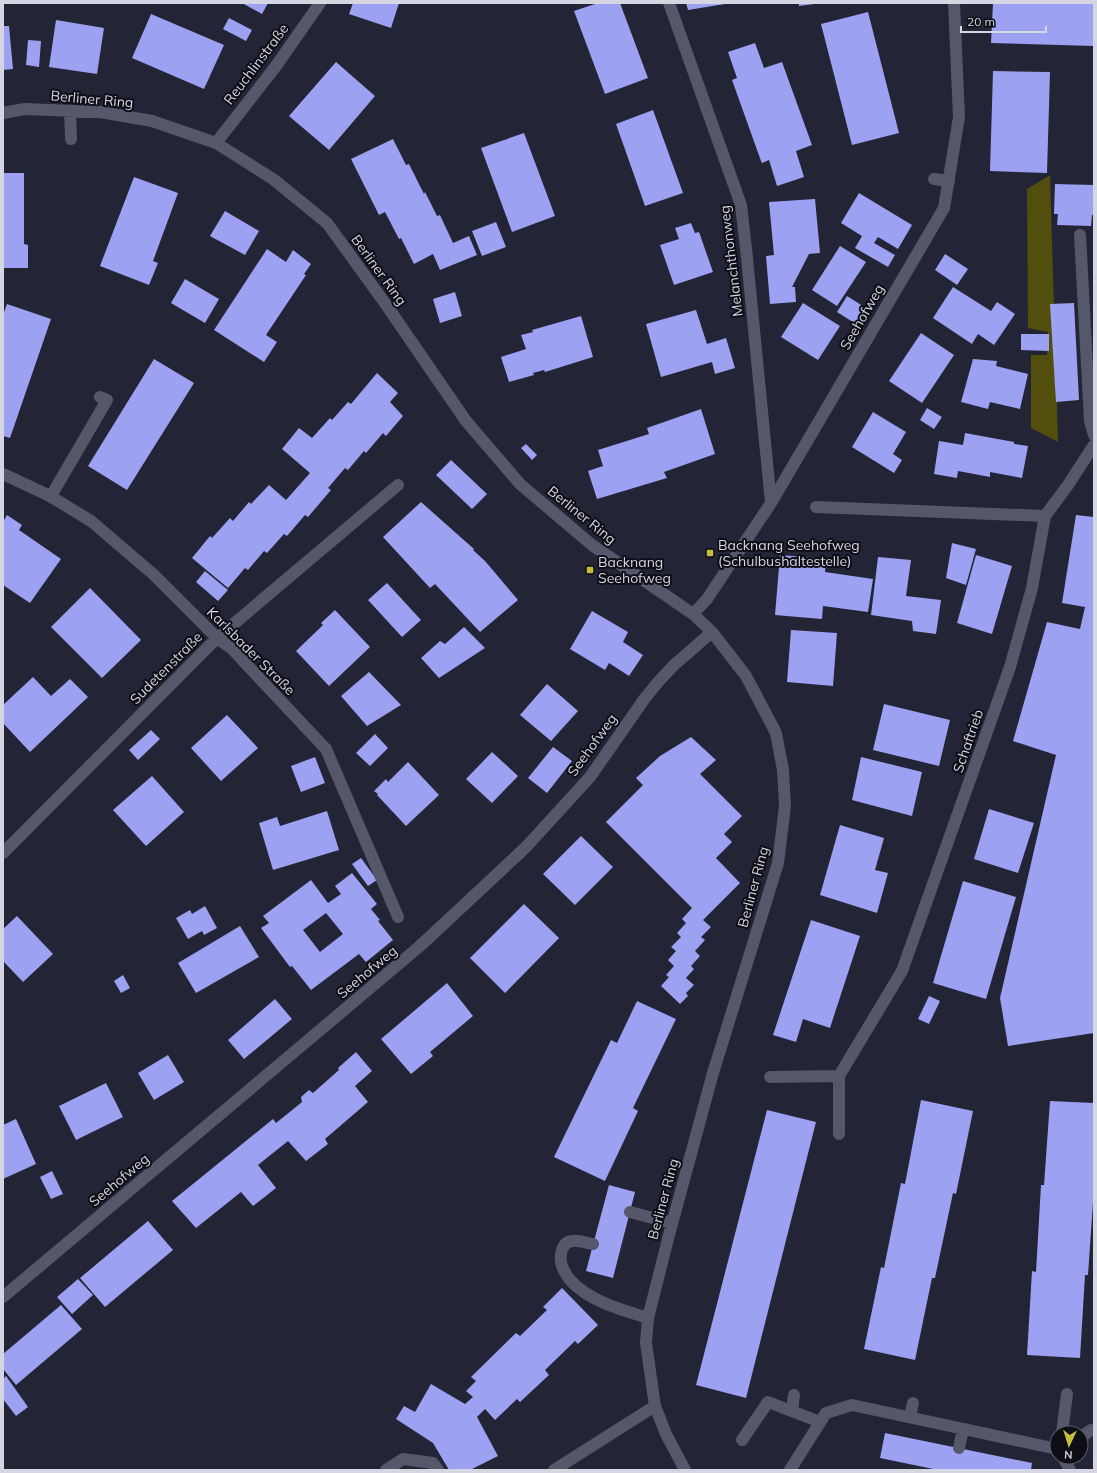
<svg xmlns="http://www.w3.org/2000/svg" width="1097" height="1473" font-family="Mulish,sans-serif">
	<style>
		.green { fill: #514e0e }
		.building { fill: #9da1f1; fill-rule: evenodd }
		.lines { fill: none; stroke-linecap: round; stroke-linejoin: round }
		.minor { stroke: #55576b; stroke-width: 12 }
		.poi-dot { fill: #c4bd3e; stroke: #0e0e16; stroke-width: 1.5 }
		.labels { text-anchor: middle; stroke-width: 4; stroke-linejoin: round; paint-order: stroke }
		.street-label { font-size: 14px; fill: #d5d6e2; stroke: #0e0e16 }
		.poi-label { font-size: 14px; fill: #d5d6e2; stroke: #0e0e16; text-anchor: start }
	</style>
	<rect width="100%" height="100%" fill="#232435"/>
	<path class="green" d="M 1050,175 L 1058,442 L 1031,428 L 1031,355 L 1047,355 L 1048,332 L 1028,328 L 1027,189 Z"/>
	<path class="building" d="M 242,3 L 268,3 L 262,14 Z
		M 353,3 L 399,3 L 391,28 L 349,14 Z
		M 598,3 L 620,3 L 648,78 L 605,94 L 574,11 Z
		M 686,3 L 725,3 L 725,4 L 688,10 Z
		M 799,3 L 814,3 L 814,4 L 799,6 Z
		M 993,3 L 1094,3 L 1094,46 L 991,43 Z
		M 868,12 L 899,133 L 852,145 L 821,24 Z
		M 151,14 L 224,45 L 204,89 L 132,58 Z
		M 229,18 L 252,30 L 246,41 L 223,29 Z
		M 56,20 L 104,28 L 97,74 L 49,67 Z
		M 3,26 L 9,26 L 13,69 L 3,70 Z
		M 28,40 L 41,41 L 39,67 L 26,65 Z
		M 755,43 L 764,68 L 782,62 L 812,145 L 796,151 L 804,177 L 777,186 L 769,160 L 762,163 L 761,161 L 732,80 L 737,78 L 728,52 Z
		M 336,62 L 375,96 L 329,150 L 289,116 Z
		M 993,71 L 1050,72 L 1047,173 L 990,171 Z
		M 653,110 L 683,193 L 645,206 L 616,124 Z
		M 524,133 L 555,216 L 512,232 L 481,148 Z
		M 393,139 L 406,165 L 409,164 L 424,194 L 425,192 L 437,216 L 440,215 L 453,243 L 469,236 L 477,255 L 440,270 L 433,254 L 414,264 L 401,238 L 399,239 L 385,212 L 379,215 L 351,159 Z
		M 3,173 L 24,173 L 24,244 L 28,245 L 28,268 L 3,268 Z
		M 134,177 L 178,193 L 153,261 L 158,263 L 149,285 L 100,266 Z
		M 1055,184 L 1094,185 L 1094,215 L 1092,215 L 1091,226 L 1057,225 L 1058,214 L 1054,214 Z
		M 859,193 L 912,225 L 898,249 L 878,237 L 874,243 L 895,255 L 888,267 L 855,248 L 862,236 L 841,223 Z
		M 815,199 L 820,253 L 809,254 L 792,287 L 795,287 L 796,302 L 770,304 L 766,256 L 774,255 L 769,202 Z
		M 225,211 L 259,231 L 245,255 L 210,236 Z
		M 496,222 L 506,247 L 482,256 L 472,231 Z
		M 691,223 L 695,233 L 699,232 L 713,272 L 674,285 L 660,245 L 679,239 L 675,228 Z
		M 840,246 L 866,262 L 837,306 L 812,290 Z
		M 267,249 L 286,262 L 293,250 L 311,264 L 304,274 L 306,275 L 266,335 L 277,342 L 264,362 L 214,330 Z
		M 945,254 L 968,269 L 957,285 L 935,270 Z
		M 185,279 L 219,299 L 205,323 L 171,303 Z
		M 953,287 L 991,311 L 997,302 L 1015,314 L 994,345 L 978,334 L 972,344 L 933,318 Z
		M 455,292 L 462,316 L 440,323 L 433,299 Z
		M 847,296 L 866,308 L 856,324 L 837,312 Z
		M 803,303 L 840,326 L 818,360 L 781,337 Z
		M 1074,303 L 1079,400 L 1056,402 L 1050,304 Z
		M 7,304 L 51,319 L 10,438 L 3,436 L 3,315 Z
		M 696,310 L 707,344 L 726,338 L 735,368 L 715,374 L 712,362 L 661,377 L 646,324 Z
		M 581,316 L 593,357 L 545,372 L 544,370 L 533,373 L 534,375 L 509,382 L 501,357 L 526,349 L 521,335 L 533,332 L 532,330 Z
		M 921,333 L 954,355 L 922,403 L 889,381 Z
		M 1021,334 L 1049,334 L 1049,351 L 1021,350 Z
		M 154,359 L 194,383 L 127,490 L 88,466 Z
		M 973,359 L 997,361 L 996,366 L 1028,374 L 1020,409 L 990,402 L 988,409 L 961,402 Z
		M 377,373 L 398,393 L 390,402 L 403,416 L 386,436 L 383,433 L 366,453 L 364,451 L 348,470 L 345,468 L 328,488 L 331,490 L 308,517 L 305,515 L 287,536 L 284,534 L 267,553 L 264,551 L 248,570 L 245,568 L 228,588 L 192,558 L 210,536 L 212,538 L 230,518 L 233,521 L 249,502 L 251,504 L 269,485 L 286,500 L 310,473 L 282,449 L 299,428 L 312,438 L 330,418 L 332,420 L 348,402 L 351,404 Z
		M 927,408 L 942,417 L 934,429 L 920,420 Z
		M 701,409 L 715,454 L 664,472 L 667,478 L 597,499 L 588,471 L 603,466 L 598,450 L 649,434 L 647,428 Z
		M 873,412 L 906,432 L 893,454 L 902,460 L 894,473 L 852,447 Z
		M 965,433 L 1014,442 L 1014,444 L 1028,446 L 1022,478 L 990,472 L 990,477 L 958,471 L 957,478 L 934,474 L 939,441 L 963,445 Z
		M 526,444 L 537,455 L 532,460 L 521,448 Z
		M 451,460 L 487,494 L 472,509 L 436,475 Z
		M 421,502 L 474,549 L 473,550 L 485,561 L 518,600 L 480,632 L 435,584 L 430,588 L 383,537 Z
		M 7,515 L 22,525 L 19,530 L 61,559 L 30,603 L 3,585 L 3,522 Z
		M 1076,515 L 1094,517 L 1094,1033 L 1008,1046 L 1000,998 L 1056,755 L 1013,741 L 1047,622 L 1080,629 L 1085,607 L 1062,603 Z
		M 952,543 L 976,549 L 966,585 L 946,578 Z
		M 780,555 L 826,559 L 825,572 L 873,579 L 868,612 L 823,606 L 822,619 L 775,615 Z
		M 976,555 L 1012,566 L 992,634 L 957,623 Z
		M 878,557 L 911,560 L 906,596 L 941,600 L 936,634 L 913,631 L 912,621 L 871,615 Z
		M 205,571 L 228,590 L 218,601 L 196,582 Z
		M 387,583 L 421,620 L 402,637 L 368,600 Z
		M 90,588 L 141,640 L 102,678 L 51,627 Z
		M 335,610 L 370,647 L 329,686 L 296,651 L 323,625 L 321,623 Z
		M 592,611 L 628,632 L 623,642 L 643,655 L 629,676 L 609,663 L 605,670 L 570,649 Z
		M 464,627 L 485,648 L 439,678 L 421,658 L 440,641 L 445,644 Z
		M 791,630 L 837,633 L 833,686 L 787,682 Z
		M 369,672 L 401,705 L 367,726 L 341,696 Z
		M 33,677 L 51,696 L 70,679 L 88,697 L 30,752 L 3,723 L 3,705 Z
		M 547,684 L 578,711 L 551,741 L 520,715 Z
		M 884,704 L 950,720 L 939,766 L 873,750 Z
		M 227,715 L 258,748 L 221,781 L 191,748 Z
		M 151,730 L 160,739 L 138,760 L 129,750 Z
		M 375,734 L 388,748 L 370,766 L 356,753 Z
		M 691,737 L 716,760 L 700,774 L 742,816 L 724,834 L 732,842 L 716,858 L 740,883 L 703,920 L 711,927 L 701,937 L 705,940 L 695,951 L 700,956 L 691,966 L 694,969 L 686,978 L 694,985 L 686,993 L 688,996 L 680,1004 L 661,986 L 669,977 L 666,975 L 674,966 L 668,960 L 676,951 L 671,947 L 681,937 L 677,933 L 686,923 L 682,919 L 692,908 L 606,822 L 643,785 L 636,778 L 660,756 Z
		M 553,747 L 572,761 L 547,793 L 528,778 Z
		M 492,752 L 518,776 L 492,803 L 466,779 Z
		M 315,757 L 325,783 L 301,792 L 291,766 Z
		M 861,757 L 922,772 L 912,816 L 852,800 Z
		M 408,762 L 439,795 L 406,826 L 377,795 L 378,794 L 374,791 L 386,779 L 388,782 Z
		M 152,776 L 184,812 L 146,846 L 113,810 Z
		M 989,809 L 1034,823 L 1018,873 L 974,859 Z
		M 327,811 L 339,850 L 273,870 L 259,823 L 277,817 L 280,826 Z
		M 840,825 L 884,838 L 875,870 L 888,873 L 877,913 L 820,895 Z
		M 581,836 L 613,867 L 575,905 L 543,874 Z
		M 361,858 L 377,880 L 368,886 L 352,864 Z
		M 352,873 L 377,904 L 371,909 L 380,920 L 378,921 L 393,940 L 366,962 L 359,954 L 311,990 L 292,966 L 290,967 L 261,928 L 269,923 L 263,916 L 311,880 L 328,903 L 341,894 L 335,886 ZM 326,913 L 343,934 L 320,952 L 303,930 Z
		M 963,881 L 1016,897 L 986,999 L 933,983 Z
		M 524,904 L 559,938 L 505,993 L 470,958 Z
		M 205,906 L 217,928 L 204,935 L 202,931 L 188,939 L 176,918 L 190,910 L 192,914 Z
		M 17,916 L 53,954 L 23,982 L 3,961 L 3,929 Z
		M 811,920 L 860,936 L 830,1028 L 803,1019 L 796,1042 L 773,1035 Z
		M 240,926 L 259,957 L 196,993 L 178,963 Z
		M 123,975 L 130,988 L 121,993 L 114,981 Z
		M 447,983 L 473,1016 L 430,1052 L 433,1056 L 411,1074 L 381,1039 Z
		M 929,996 L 940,1001 L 929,1024 L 918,1019 Z
		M 275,999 L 292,1019 L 244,1059 L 228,1040 Z
		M 637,1001 L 676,1019 L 633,1108 L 638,1111 L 605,1181 L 554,1157 L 611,1040 L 617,1043 Z
		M 356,1052 L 372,1071 L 355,1086 L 368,1102 L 325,1139 L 328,1144 L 306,1161 L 288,1141 L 258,1165 L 276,1188 L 253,1206 L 241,1192 L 196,1228 L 172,1201 L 273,1119 L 276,1123 L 302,1102 L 301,1097 L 309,1090 L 313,1093 L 339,1070 L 338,1068 Z
		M 168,1055 L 184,1082 L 154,1100 L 138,1073 Z
		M 106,1083 L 123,1117 L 76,1140 L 59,1106 Z
		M 921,1100 L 973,1111 L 956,1194 L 953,1193 L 935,1278 L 932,1278 L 915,1360 L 864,1349 L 881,1267 L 884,1268 L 901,1183 L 905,1184 Z
		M 1050,1101 L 1094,1103 L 1094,1188 L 1088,1275 L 1085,1275 L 1080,1358 L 1027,1355 L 1032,1271 L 1036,1272 L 1041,1185 L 1044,1185 Z
		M 767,1110 L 816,1122 L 746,1398 L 696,1385 Z
		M 16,1119 L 36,1164 L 3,1179 L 3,1125 Z
		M 52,1171 L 63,1194 L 51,1199 L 40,1177 Z
		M 609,1185 L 635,1192 L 613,1278 L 586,1271 Z
		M 148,1221 L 173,1250 L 105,1307 L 80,1278 Z
		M 78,1279 L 93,1295 L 72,1314 L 57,1297 Z
		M 562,1288 L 598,1325 L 578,1344 L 575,1341 L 545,1370 L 549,1375 L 520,1402 L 517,1399 L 495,1420 L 485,1409 L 477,1417 L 498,1456 L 470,1470 L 449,1470 L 433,1443 L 396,1419 L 404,1406 L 415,1412 L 431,1384 L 465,1404 L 473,1397 L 466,1391 L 476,1381 L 471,1377 L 516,1333 L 520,1336 L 547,1310 L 543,1307 Z
		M 61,1305 L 82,1329 L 16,1385 L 3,1369 L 3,1354 Z
		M 6,1376 L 28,1407 L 16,1416 L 3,1399 L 3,1379 Z
		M 885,1433 L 1032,1463 L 1031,1470 L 938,1470 L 880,1458 Z"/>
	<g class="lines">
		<path class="minor" d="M 669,3 L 741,205 L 746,248 L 771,503
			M 70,111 L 71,139
			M 3,113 L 25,109 L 100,112 L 152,121 L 216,143 L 273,179 L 327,223 L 387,306 L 466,421 L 520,484 L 592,545 L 693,614 L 712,632 L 746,676 L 776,733 L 783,770 L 785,806 L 778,863 L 713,1073 L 669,1235 L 648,1318 L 646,1343 L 655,1406 L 666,1434 L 685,1470
			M 216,143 L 276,66 L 320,3
			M 934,179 L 949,181
			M 1080,235 L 1090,421 L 1094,435
			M 3,474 L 48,495 L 91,521 L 153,574 L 217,638 L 231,648 L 326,749 L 398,917
			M 51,496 L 107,400 L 100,397
			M 816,507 L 1045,516
			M 693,614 L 707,599 L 771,503 L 944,208 L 959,117 L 954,3
			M 3,853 L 217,638 L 398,485
			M 770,1077 L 839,1076 L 902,971 L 1010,667 L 1032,588 L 1045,516 L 1068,485 L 1094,445
			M 839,1134 L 839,1076
			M 630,1212 L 672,1223
			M 593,1244 C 587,1243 578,1240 572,1241 C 561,1242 559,1258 562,1266 C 564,1271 568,1278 572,1282 C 591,1302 623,1310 648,1318
			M 3,1297 L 420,946 L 526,847 L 590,777 L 645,698 L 659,681 L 674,665 L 712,632
			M 792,1411 L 794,1395
			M 910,1417 L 913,1403
			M 1062,1433 L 1067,1394
			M 1081,1437 L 1091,1430
			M 742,1440 L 768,1402 L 820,1422
			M 959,1448 L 963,1429
			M 1063,1457 L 1070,1470
			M 386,1470 L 403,1459 L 433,1463 L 438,1470
			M 554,1470 L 655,1406
			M 790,1470 L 826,1413 L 852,1405 L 1057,1449"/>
	</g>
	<g class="poi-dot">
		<rect x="706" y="549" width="8" height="8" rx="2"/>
		<rect x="586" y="566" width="8" height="8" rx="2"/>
	</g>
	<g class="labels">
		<g class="street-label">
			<text transform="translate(256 64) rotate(-53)" y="5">Reuchlinstraße</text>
			<text transform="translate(92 99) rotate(5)" y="5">Berliner Ring</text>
			<text transform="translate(731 261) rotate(-97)" y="5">Melanchthonweg</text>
			<text transform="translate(379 270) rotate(54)" y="5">Berliner Ring</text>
			<text transform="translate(862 317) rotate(-60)" y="5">Seehofweg</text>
			<text transform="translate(582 515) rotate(39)" y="5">Berliner Ring</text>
			<text transform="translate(251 651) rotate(45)" y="5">Karlsbader Straße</text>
			<text transform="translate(166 668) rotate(-45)" y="5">Sudetenstraße</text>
			<text transform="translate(968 741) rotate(-71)" y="5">Schaftrieb</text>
			<text transform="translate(592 745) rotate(-54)" y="5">Seehofweg</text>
			<text transform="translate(753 887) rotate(-75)" y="5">Berliner Ring</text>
			<text transform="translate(367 972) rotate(-40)" y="5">Seehofweg</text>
			<text transform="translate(119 1180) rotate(-40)" y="5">Seehofweg</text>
			<text transform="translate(663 1199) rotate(-75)" y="5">Berliner Ring</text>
		</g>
		<g class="poi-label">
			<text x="718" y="550">Backnang Seehofweg<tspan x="718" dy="16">(Schulbushaltestelle)</tspan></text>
			<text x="598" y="567">Backnang<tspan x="598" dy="16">Seehofweg</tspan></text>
		</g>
	</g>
	<rect width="1097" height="1473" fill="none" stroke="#d5d6e2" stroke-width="8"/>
	<g transform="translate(1069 1445) rotate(184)"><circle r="19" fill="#0e0e16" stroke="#5e5e68"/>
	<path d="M0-3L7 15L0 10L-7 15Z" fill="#c4bd3e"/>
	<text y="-6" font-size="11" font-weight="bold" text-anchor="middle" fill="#d5d6e2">N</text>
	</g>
	<path d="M961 26v6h85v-6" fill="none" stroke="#d5d6e2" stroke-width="2"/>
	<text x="967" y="26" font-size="12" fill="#d5d6e2" stroke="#0e0e16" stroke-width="3" paint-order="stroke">20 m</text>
</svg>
